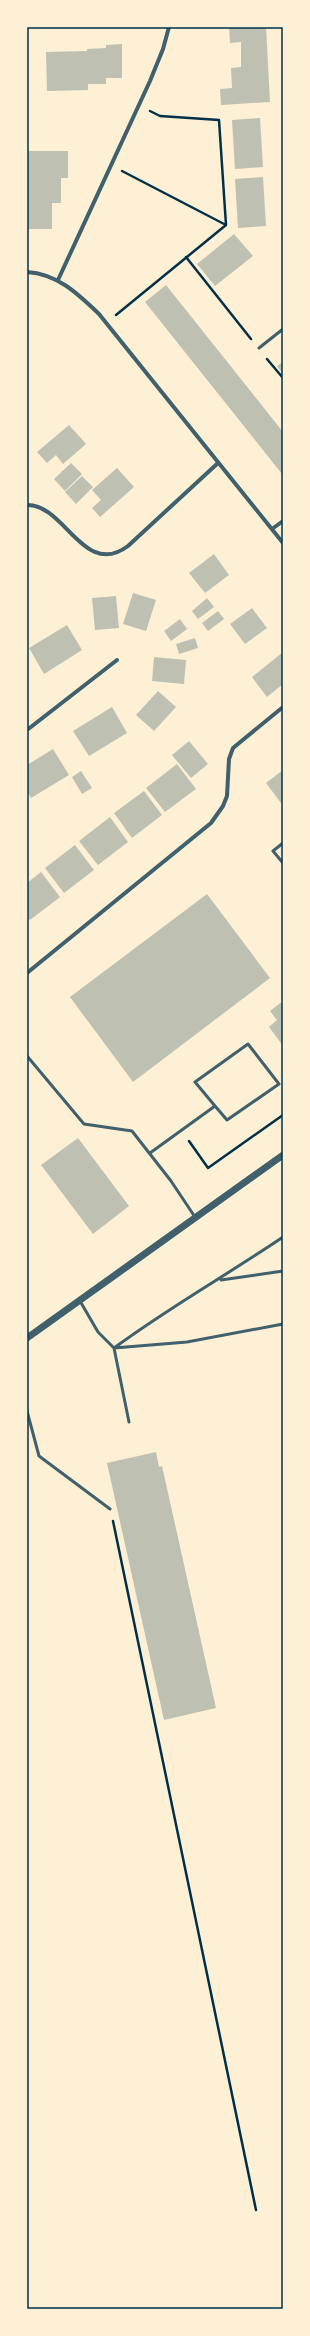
<svg xmlns="http://www.w3.org/2000/svg" width="310" height="2336" font-family="Barlow,sans-serif">
	<style>
		.building { fill: #bec0b2 }
		.lines { fill: none; stroke-linecap: round; stroke-linejoin: round }
		.path { stroke: #003049; stroke-width: 2.5 }
		.service { stroke: #3f606c; stroke-width: 3 }
		.minor { stroke: #3f606c; stroke-width: 4 }
		.tertiary { stroke: #3f606c; stroke-width: 7 }
		.neatline { fill: none; stroke: #003049; stroke-width: 1.5 }
	</style>
	<rect width="100%" height="100%" fill="#fdf0d5"/>
	<path class="building" d="M 229,27 L 266,27 L 270,102 L 221,105 L 220,89 L 232,88 L 231,68 L 241,67 L 241,42 L 230,43 Z
		M 122,44 L 122,78 L 106,78 L 106,84 L 88,84 L 88,90 L 47,91 L 46,52 L 87,51 L 87,49 L 106,48 L 106,45 Z
		M 260,118 L 263,167 L 235,169 L 232,120 Z
		M 27,151 L 68,151 L 68,178 L 61,178 L 61,203 L 52,203 L 52,229 L 27,229 Z
		M 263,177 L 266,226 L 238,228 L 235,179 Z
		M 234,234 L 253,256 L 215,286 L 197,264 Z
		M 166,285 L 283,432 L 282,474 L 145,302 Z
		M 283,362 L 283,374 L 277,366 Z
		M 69,425 L 86,444 L 63,464 L 56,455 L 47,463 L 37,452 Z
		M 71,463 L 82,474 L 65,491 L 54,479 Z
		M 117,468 L 134,487 L 100,517 L 92,508 L 101,500 L 92,490 Z
		M 82,476 L 93,487 L 76,504 L 65,492 Z
		M 214,554 L 229,575 L 205,593 L 189,573 Z
		M 133,593 L 156,600 L 146,631 L 123,624 Z
		M 116,596 L 119,628 L 95,630 L 92,598 Z
		M 207,598 L 214,607 L 198,619 L 192,611 Z
		M 252,608 L 267,628 L 245,644 L 230,624 Z
		M 218,611 L 224,619 L 208,631 L 202,623 Z
		M 180,619 L 187,629 L 171,641 L 164,631 Z
		M 67,625 L 82,650 L 44,674 L 29,648 Z
		M 195,638 L 198,648 L 179,654 L 176,644 Z
		M 283,652 L 283,684 L 267,697 L 252,677 Z
		M 154,657 L 186,660 L 184,684 L 152,681 Z
		M 158,691 L 176,707 L 154,731 L 136,715 Z
		M 112,707 L 127,733 L 89,756 L 73,731 Z
		M 189,741 L 208,764 L 191,778 L 172,755 Z
		M 53,749 L 69,775 L 31,798 L 27,791 L 27,765 Z
		M 177,764 L 196,789 L 165,812 L 146,788 Z
		M 283,770 L 283,802 L 281,803 L 266,783 Z
		M 81,771 L 92,788 L 82,794 L 72,777 Z
		M 144,791 L 162,815 L 132,838 L 114,813 Z
		M 110,817 L 128,842 L 98,865 L 79,841 Z
		M 75,845 L 94,870 L 64,893 L 45,868 Z
		M 41,872 L 60,897 L 30,920 L 27,916 L 27,883 Z
		M 207,894 L 270,978 L 133,1082 L 70,997 Z
		M 283,1001 L 283,1046 L 269,1027 L 277,1020 L 270,1011 Z
		M 78,1138 L 129,1206 L 93,1234 L 41,1165 Z
		M 156,1452 L 159,1467 L 162,1466 L 216,1708 L 164,1720 L 107,1463 Z"/>
	<g class="lines">
		<path class="path" d="M 122,171 L 226,225
			M 186,257 L 251,339
			M 116,315 L 226,225 L 219,120 L 160,116 L 150,111
			M 267,359 L 283,378
			M 189,1141 L 208,1168 L 283,1115
			M 113,1521 L 256,2210"/>
		<path class="service" d="M 259,348 L 283,329
			M 283,843 L 273,851 L 283,863
			M 27,1056 L 84,1124 L 132,1131 L 171,1181 L 195,1217
			M 150,1153 L 215,1106 L 195,1082 L 248,1044 L 279,1084 L 227,1120 L 215,1106
			M 221,1280 L 283,1271
			M 80,1301 L 98,1332 L 114,1348 L 129,1422
			M 114,1348 C 168,1308 227,1275 283,1237
			M 114,1348 L 187,1342 L 283,1324
			M 27,1411 L 39,1456 L 110,1509"/>
		<path class="minor" d="M 27,272 C 58,274 78,294 99,314 L 283,543
			M 58,280 L 150,81 L 163,49 L 169,27
			M 27,505 C 65,504 84,579 128,546 L 218,463
			M 272,529 L 283,521
			M 27,730 L 117,660
			M 27,973 L 211,823 L 223,806 L 227,796 L 229,759 L 233,748 L 283,707"/>
		<path class="tertiary" d="M 27,1338 L 283,1155"/>
	</g>
	<rect width="310" height="2336" fill="none" stroke="#fdf0d5" stroke-width="56"/>
	<rect x="28" y="28" width="254" height="2280" class="neatline"/>
</svg>
